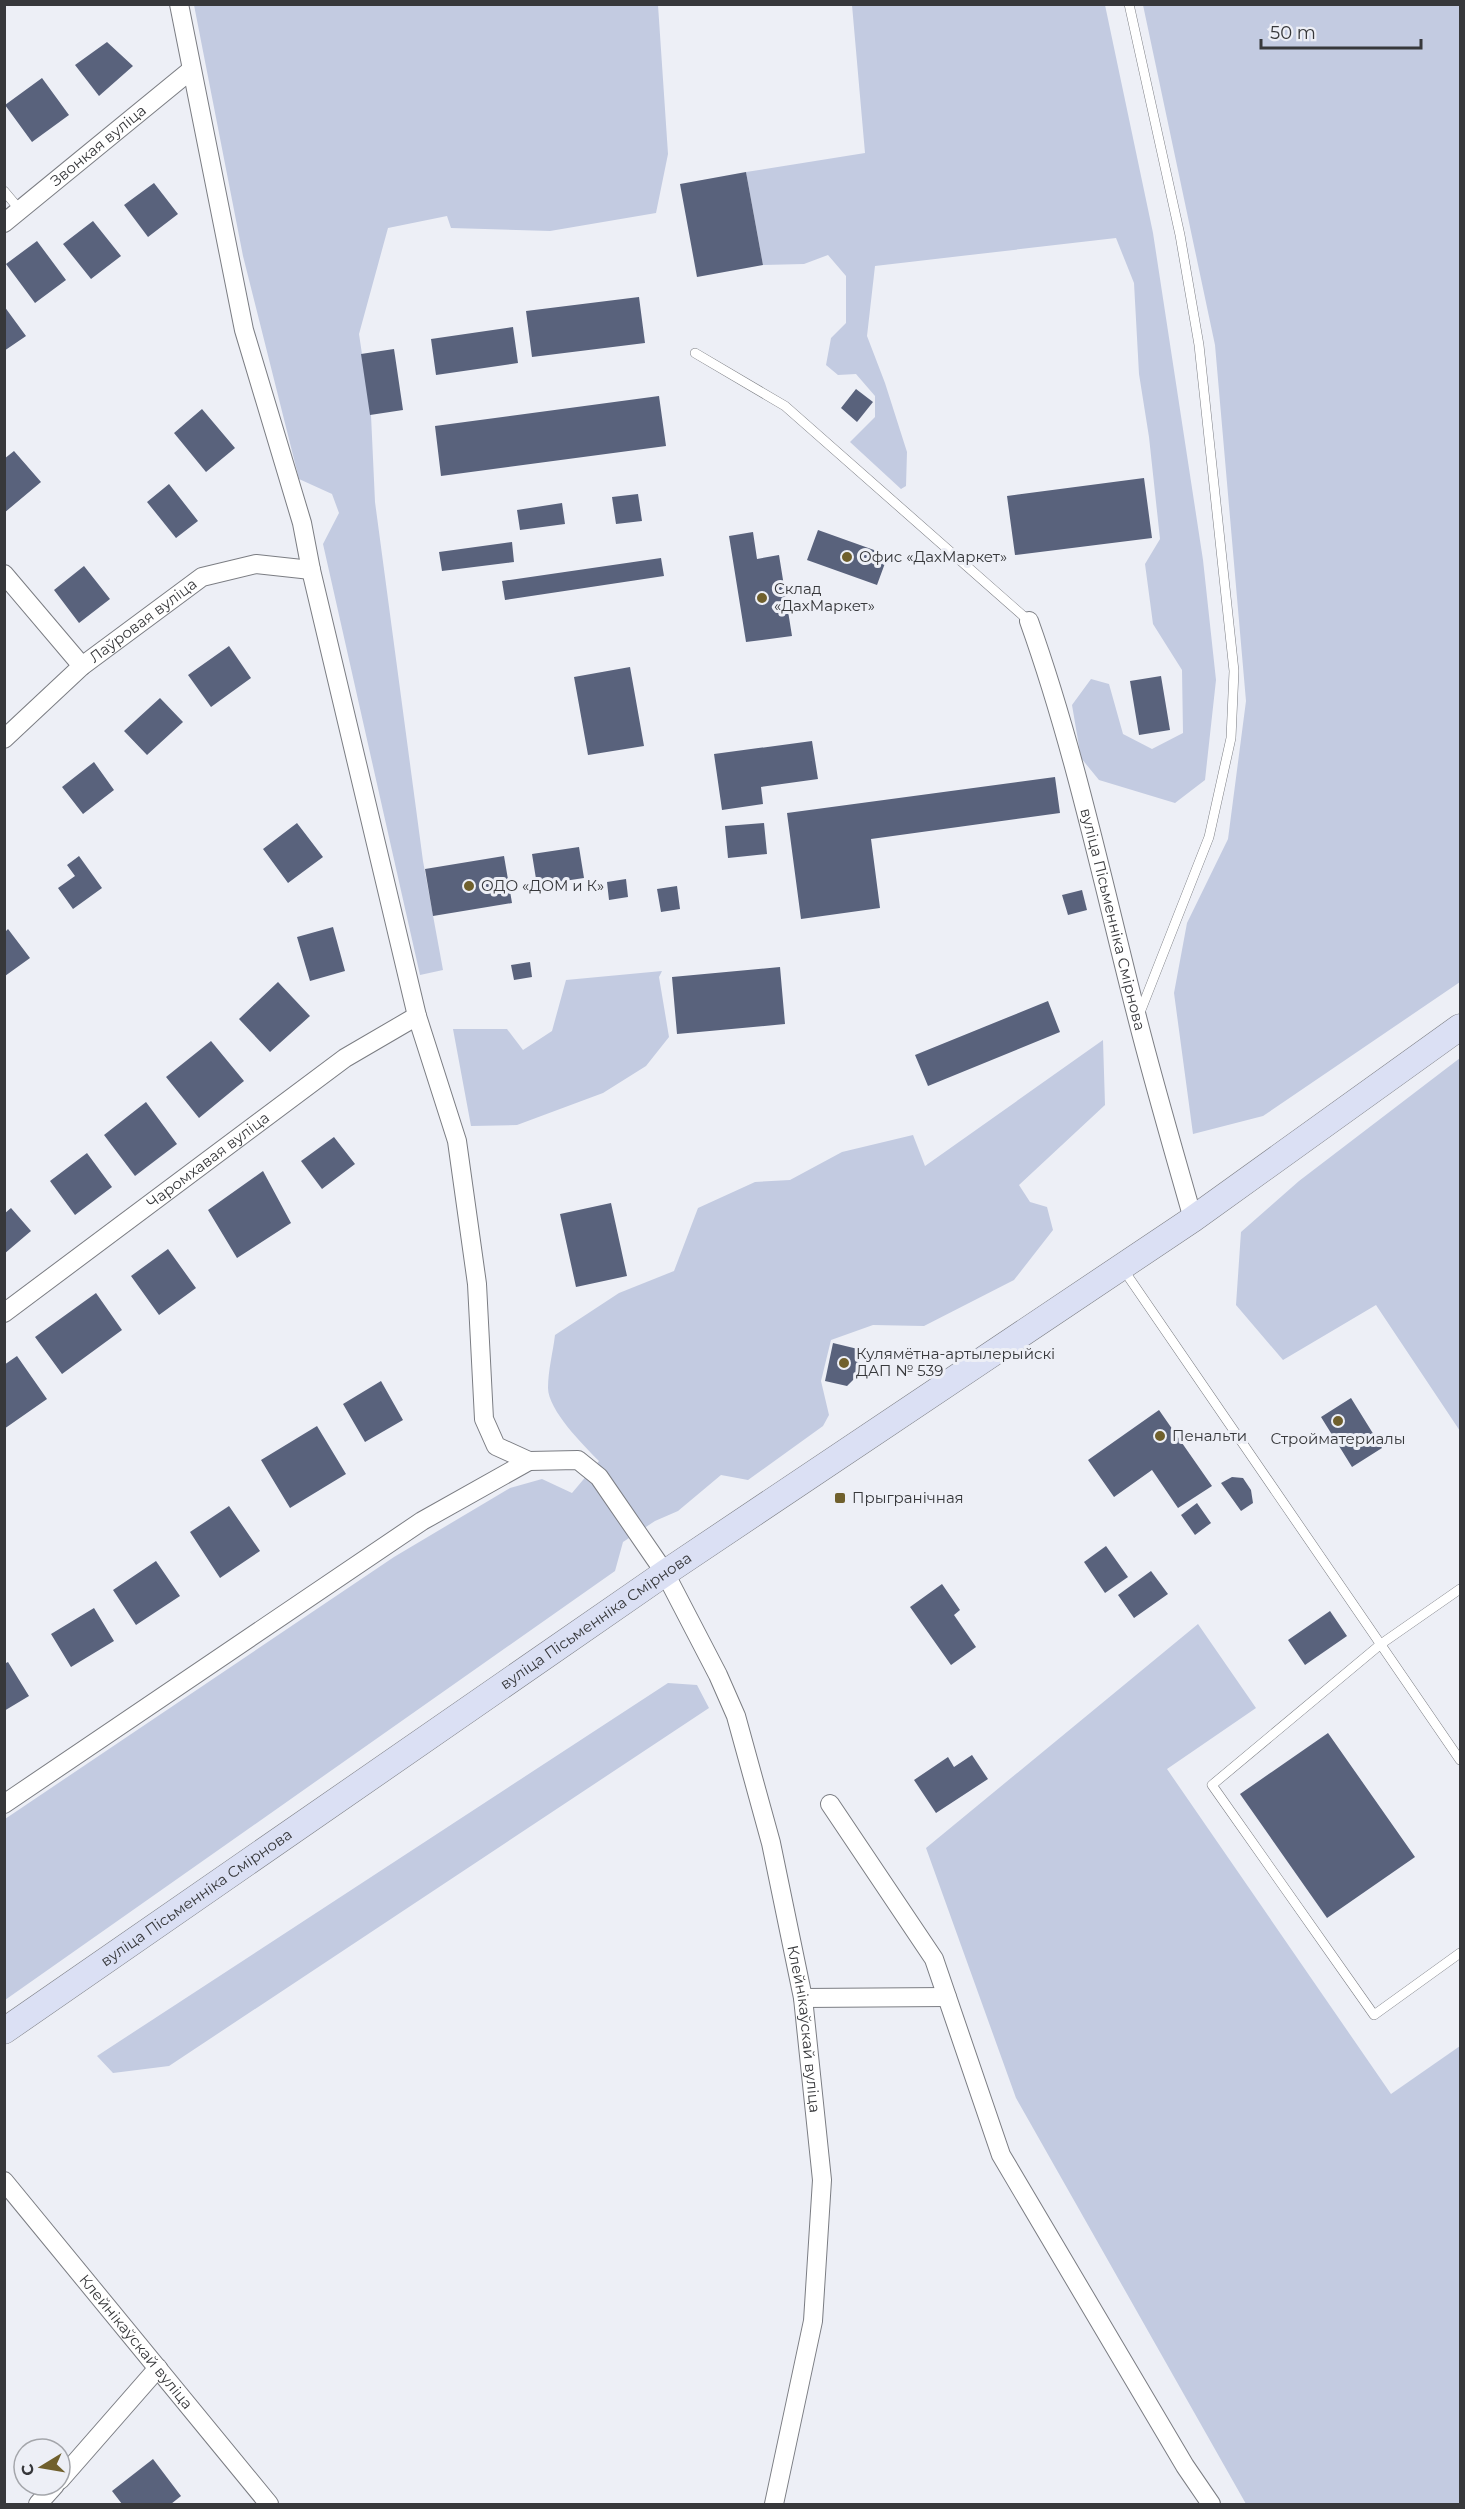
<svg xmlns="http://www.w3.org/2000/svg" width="1465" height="2509" font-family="Montserrat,sans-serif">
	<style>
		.green { fill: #c3cbe1 }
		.building { fill: #59627c }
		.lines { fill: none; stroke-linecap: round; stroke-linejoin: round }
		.lane-casing { stroke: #7b7d83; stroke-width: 10 }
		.street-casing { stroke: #7b7d83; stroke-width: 20 }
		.secondary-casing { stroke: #7b7d83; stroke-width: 27 }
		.lane { stroke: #fff; stroke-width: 9 }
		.street { stroke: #fff; stroke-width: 18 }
		.secondary { stroke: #dbe0f4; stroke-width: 26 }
		.poi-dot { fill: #70602d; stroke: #edeff6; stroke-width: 2 }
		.labels { text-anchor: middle; stroke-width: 6; stroke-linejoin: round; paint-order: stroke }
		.street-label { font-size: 15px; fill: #37383b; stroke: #edeff6 }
		.poi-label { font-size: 15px; fill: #37383b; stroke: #edeff6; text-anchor: start }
	</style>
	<rect width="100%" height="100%" fill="#edeff6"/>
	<path class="green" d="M 194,5 L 658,5 L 668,154 L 656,213 L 550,231 L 451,228 L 447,216 L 388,228 L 359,334 L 371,415 L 375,502 L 423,861 L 443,970 L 420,975 L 323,544 L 339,513 L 332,494 L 299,479 L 243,256 Z
		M 852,5 L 1105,5 L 1153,233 L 1203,560 L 1216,680 L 1205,780 L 1175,803 L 1099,780 L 1081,758 L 1072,705 L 1091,679 L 1109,684 L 1123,734 L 1152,749 L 1183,733 L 1182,670 L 1153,624 L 1145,564 L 1160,539 L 1149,437 L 1139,374 L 1134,283 L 1116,238 L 875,266 L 867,336 L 885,383 L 907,452 L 906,486 L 901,489 L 850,442 L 875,417 L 875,396 L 856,374 L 838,375 L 826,365 L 831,338 L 846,323 L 846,276 L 828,255 L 804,264 L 763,265 L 746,172 L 865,153 Z
		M 1143,5 L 1460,5 L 1460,982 L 1263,1116 L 1193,1134 L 1174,993 L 1187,923 L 1228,839 L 1246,701 L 1215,345 Z
		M 662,971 L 659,977 L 669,1037 L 646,1066 L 603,1093 L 517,1125 L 471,1126 L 453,1029 L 507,1029 L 523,1050 L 552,1031 L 566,980 Z
		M 1103,1040 L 1105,1105 L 1019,1185 L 1030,1202 L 1047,1207 L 1053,1230 L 1014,1280 L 924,1326 L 873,1325 L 831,1340 L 821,1381 L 829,1415 L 823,1426 L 748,1480 L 721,1475 L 678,1511 L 655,1521 L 623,1542 L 615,1571 L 5,2000 L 5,1819 L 394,1557 L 510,1488 L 542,1479 L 572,1493 L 599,1461 C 584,1446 548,1410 548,1388 C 548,1370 553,1352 555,1335 L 619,1293 L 674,1271 L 698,1208 L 755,1182 L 790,1180 L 842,1152 L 913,1135 L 925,1166 Z
		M 1460,1058 L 1460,1431 L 1376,1305 L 1283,1360 L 1236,1305 L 1241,1232 L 1299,1181 Z
		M 1198,1624 L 1256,1708 L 1167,1769 L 1391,2094 L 1460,2046 L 1460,2504 L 1246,2504 L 1016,2098 L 926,1848 Z
		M 668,1683 L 697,1685 L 709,1708 L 169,2066 L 113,2073 L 97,2056 Z"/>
	<path class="building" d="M 107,42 L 133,66 L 99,96 L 75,65 Z
		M 42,78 L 69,115 L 32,142 L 5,105 Z
		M 746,172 L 763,265 L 697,277 L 680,184 Z
		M 154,183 L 178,214 L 148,237 L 124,205 Z
		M 93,221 L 121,256 L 91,279 L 63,244 Z
		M 37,241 L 66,280 L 35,303 L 6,264 Z
		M 639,297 L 645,343 L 532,357 L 526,311 Z
		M 4,306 L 26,336 L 4,351 Z
		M 513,327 L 518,363 L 436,375 L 431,339 Z
		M 394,349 L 403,410 L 370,415 L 361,354 Z
		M 856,389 L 873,402 L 857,422 L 841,408 Z
		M 659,396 L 666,446 L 441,476 L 435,426 Z
		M 202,409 L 235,448 L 206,472 L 174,433 Z
		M 14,451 L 41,482 L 4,513 L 4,459 Z
		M 1144,478 L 1152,538 L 1015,555 L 1007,496 Z
		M 169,484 L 198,521 L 176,538 L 147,502 Z
		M 638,494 L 642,521 L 616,524 L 612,497 Z
		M 562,503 L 565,524 L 520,530 L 517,510 Z
		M 818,530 L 888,555 L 877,585 L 807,560 Z
		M 753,532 L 757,559 L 779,555 L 792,636 L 746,642 L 729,536 Z
		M 512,542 L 514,562 L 442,571 L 439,552 Z
		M 661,558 L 664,576 L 505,600 L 502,581 Z
		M 84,566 L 110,599 L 79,623 L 54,590 Z
		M 229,646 L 251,678 L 211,707 L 188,675 Z
		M 630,667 L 644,746 L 588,755 L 574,677 Z
		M 1161,676 L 1170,730 L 1139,735 L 1130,681 Z
		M 160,698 L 183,722 L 147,755 L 124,731 Z
		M 812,741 L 818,779 L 761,787 L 763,804 L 722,810 L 714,754 Z
		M 94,762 L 114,790 L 83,814 L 62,787 Z
		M 1055,777 L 1060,813 L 871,839 L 880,908 L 801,919 L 787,813 Z
		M 297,823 L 323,857 L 288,883 L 263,849 Z
		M 764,823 L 767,854 L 728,858 L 725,826 Z
		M 579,847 L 584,878 L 537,885 L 532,854 Z
		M 79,856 L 102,888 L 73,909 L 58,888 L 75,876 L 67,865 Z
		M 504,856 L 512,903 L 433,916 L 425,869 Z
		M 626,879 L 628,897 L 609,900 L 607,882 Z
		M 677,886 L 680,909 L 661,912 L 657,889 Z
		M 1082,890 L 1087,910 L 1068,915 L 1062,895 Z
		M 333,927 L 345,971 L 310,981 L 297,937 Z
		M 8,929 L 30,958 L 5,976 L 5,932 Z
		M 530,962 L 532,977 L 514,980 L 511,965 Z
		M 780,967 L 785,1024 L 677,1034 L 672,977 Z
		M 278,982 L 310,1016 L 270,1052 L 239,1019 Z
		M 1048,1001 L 1060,1032 L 928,1086 L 915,1055 Z
		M 211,1041 L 244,1081 L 199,1118 L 166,1077 Z
		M 146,1102 L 177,1144 L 135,1176 L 104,1135 Z
		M 334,1137 L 355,1164 L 322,1189 L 301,1161 Z
		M 87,1153 L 112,1187 L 75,1215 L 50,1181 Z
		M 263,1171 L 291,1223 L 237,1258 L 208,1210 Z
		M 611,1203 L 627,1276 L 576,1287 L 560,1214 Z
		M 11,1208 L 31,1231 L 4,1254 L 4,1214 Z
		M 168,1249 L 196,1288 L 159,1315 L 131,1276 Z
		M 96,1293 L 122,1330 L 62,1374 L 35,1337 Z
		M 833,1343 L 862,1350 L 856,1377 L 847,1386 L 825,1381 Z
		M 17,1356 L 47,1399 L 4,1429 L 4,1365 Z
		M 381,1381 L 403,1420 L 365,1442 L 343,1404 Z
		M 1351,1398 L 1382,1448 L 1352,1467 L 1321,1417 Z
		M 1159,1410 L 1212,1486 L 1178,1508 L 1152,1470 L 1114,1497 L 1088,1460 Z
		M 317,1426 L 346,1474 L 290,1508 L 261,1460 Z
		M 1232,1477 L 1243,1478 L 1251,1490 L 1253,1503 L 1241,1511 L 1221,1483 Z
		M 1197,1503 L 1211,1523 L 1195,1535 L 1181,1515 Z
		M 229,1506 L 260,1551 L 220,1578 L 190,1532 Z
		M 1106,1546 L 1128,1577 L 1105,1593 L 1084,1562 Z
		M 156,1561 L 180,1596 L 136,1625 L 113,1590 Z
		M 1151,1571 L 1168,1594 L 1134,1618 L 1118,1595 Z
		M 942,1584 L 960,1610 L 954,1615 L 976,1647 L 951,1665 L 910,1607 Z
		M 94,1608 L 114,1641 L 71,1667 L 51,1634 Z
		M 1330,1611 L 1347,1636 L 1305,1665 L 1288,1640 Z
		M 8,1662 L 29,1696 L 4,1711 L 4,1664 Z
		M 1328,1733 L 1415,1857 L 1327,1918 L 1240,1794 Z
		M 972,1755 L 988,1779 L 936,1813 L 914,1780 L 948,1757 L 954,1767 Z
		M 153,2459 L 181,2496 L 171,2504 L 122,2504 L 112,2491 Z"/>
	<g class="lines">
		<g class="lane-casing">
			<path id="lane" d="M 1129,4 L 1180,235 L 1199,345 L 1234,671 L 1231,738 L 1209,837 L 1139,1015
				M 4,191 L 20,210
				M 695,353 L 785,406 L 1029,621
				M 1123,1269 L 1460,1760
				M 1460,1589 L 1381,1644 L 1212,1785 L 1374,2015 L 1460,1953"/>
		</g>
		<g class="street-casing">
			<g id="street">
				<path id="s1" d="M 179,4 L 244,330 L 302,523 L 311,570 L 417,1016 L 457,1141 L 477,1284 L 484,1419 L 496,1446 L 529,1461 L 578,1460 L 599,1477 L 665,1573 L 718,1675 L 736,1716 L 771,1843 L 803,1998 L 822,2180 L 813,2321 L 774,2504"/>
				<path id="s2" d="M 4,223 L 191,70"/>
				<path d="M 4,574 L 82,666"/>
				<path id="s3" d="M 1029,621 C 1075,750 1103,884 1137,1017 C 1154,1084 1174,1152 1193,1219"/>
				<path id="s4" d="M 4,739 L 82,666 L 202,577 L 256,564 L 311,570"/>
				<path id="s5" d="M 4,1313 L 345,1058 L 417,1016"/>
				<path d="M 4,1804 L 422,1521 L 529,1461"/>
				<path d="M 830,1804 L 934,1959 L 1001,2155 L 1185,2466 L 1211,2504"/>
				<path d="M 803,1998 L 947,1997"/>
				<path id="s6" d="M 4,2181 L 269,2504"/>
				<path d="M 60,2480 L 158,2368"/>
				<path d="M 38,2504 L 55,2485"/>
			</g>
		</g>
		<g class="secondary-casing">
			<g id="secondary">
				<path id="s7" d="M 4,2031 L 665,1573 L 1193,1219 L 1460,1027"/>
			</g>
		</g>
		<use href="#lane" class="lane"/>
		<use href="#street" class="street"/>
		<use href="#secondary" class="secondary"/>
	</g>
	<g class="poi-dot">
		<circle cx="847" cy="557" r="6"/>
		<circle cx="762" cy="598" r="6"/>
		<circle cx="469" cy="886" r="6"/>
		<circle cx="844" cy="1363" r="6"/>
		<circle cx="1338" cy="1421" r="6"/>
		<circle cx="1160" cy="1436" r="6"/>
		<rect x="834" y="1492" width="12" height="12" rx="3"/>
	</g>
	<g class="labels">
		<g class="street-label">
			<text dy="5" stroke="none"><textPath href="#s2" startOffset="122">Звонкая вуліца</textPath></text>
			<text dy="5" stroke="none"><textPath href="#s4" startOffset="183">Лаўровая вуліца</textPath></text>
			<text dy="5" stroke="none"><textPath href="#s3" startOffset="310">вуліца Пісьменніка Смірнова</textPath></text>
			<text dy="5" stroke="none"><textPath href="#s5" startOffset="255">Чаромхавая вуліца</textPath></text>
			<text dy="5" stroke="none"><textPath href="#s7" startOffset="720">вуліца Пісьменніка Смірнова</textPath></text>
			<text dy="5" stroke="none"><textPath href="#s7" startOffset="234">вуліца Пісьменніка Смірнова</textPath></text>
			<text dy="5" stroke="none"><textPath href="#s1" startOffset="2190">Клейнікаўскай вуліца</textPath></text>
			<text dy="5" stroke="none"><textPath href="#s6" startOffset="208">Клейнікаўскай вуліца</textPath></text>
		</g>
		<g class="poi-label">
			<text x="859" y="562">Офис «ДахМаркет»</text>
			<text x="774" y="594">Склад<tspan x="774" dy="17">«ДахМаркет»</tspan></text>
			<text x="481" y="891">ОДО «ДОМ и К»</text>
			<text x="856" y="1359">Кулямётна-артылерыйскі<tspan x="856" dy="17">ДАП № 539</tspan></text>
			<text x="1172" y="1441">Пенальти</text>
			<text x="1338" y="1444" text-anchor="middle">Стройматериалы</text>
			<text x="852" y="1503">Прыгранічная</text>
		</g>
	</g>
	<rect width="1465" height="2509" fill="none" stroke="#37383b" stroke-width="12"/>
	<g transform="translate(42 2467) rotate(259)"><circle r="28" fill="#edeff6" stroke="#a4a6ab" stroke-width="1.5"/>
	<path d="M0-4.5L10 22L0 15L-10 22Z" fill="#70602d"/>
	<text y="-9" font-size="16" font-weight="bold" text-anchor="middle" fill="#37383b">С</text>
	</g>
	<path d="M1261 39v9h160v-9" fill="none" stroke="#37383b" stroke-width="3"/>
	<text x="1270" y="39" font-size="18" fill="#37383b" stroke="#edeff6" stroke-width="4.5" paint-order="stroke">50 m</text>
</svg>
